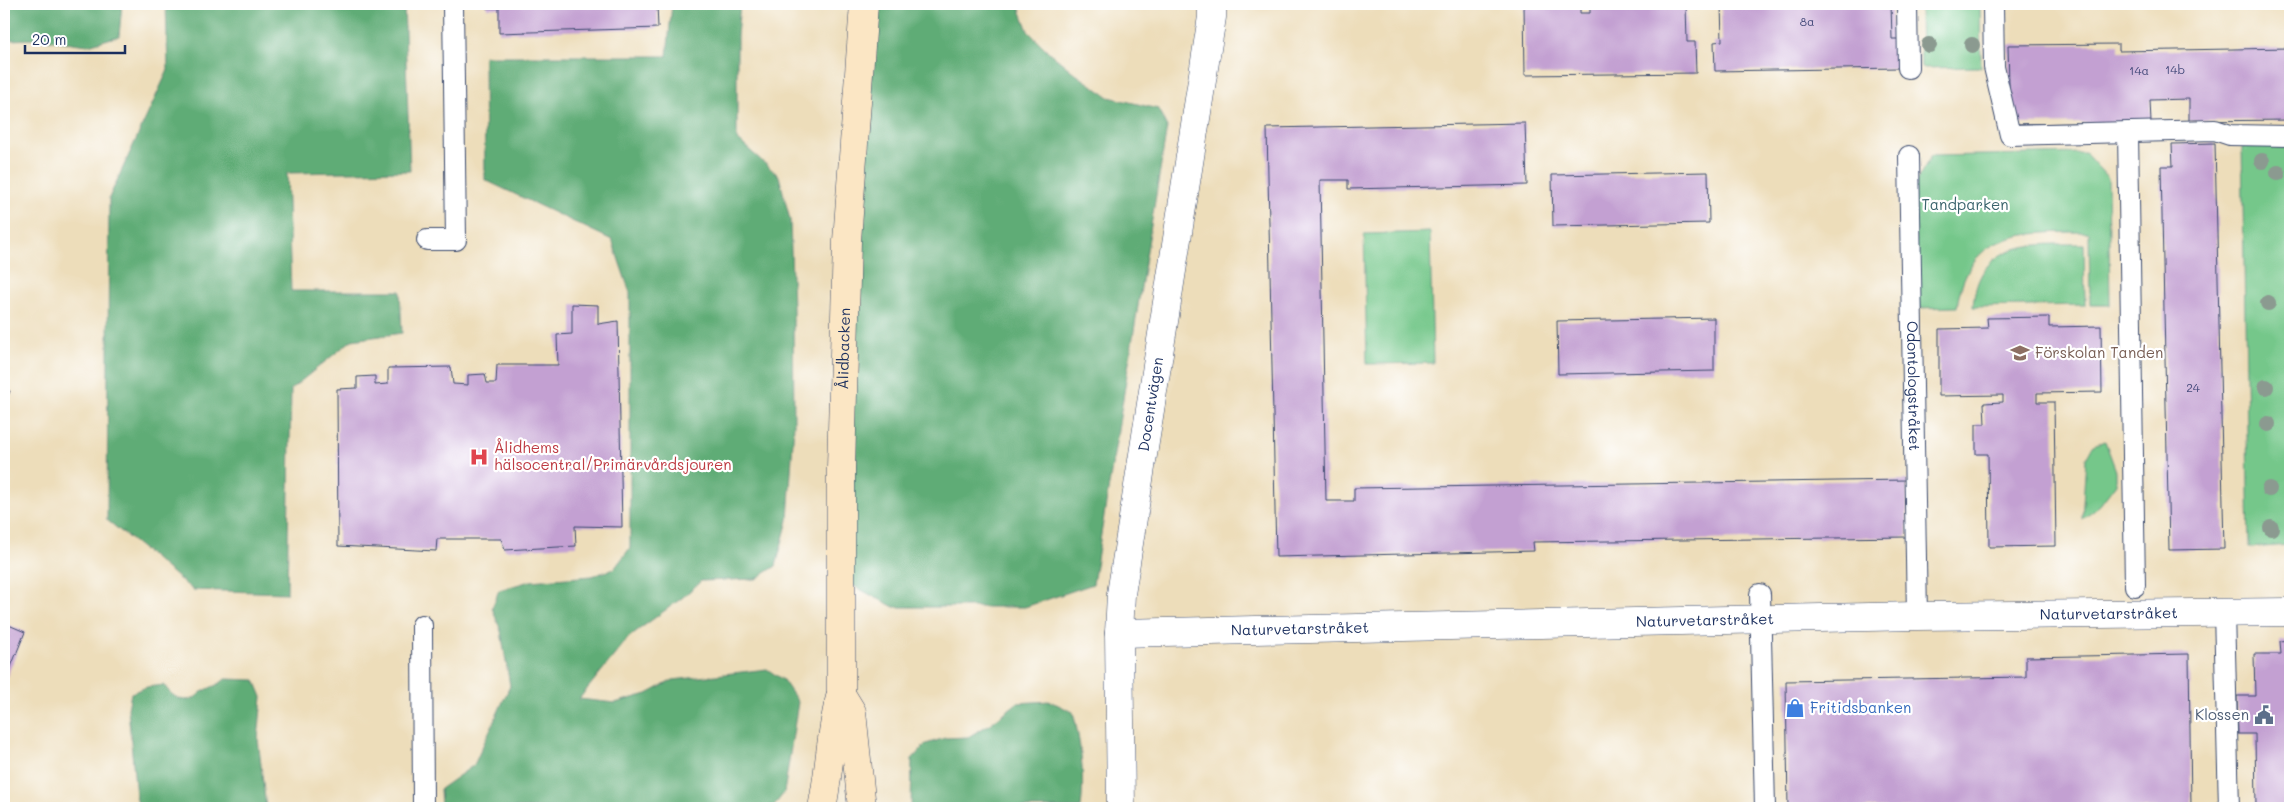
<svg xmlns="http://www.w3.org/2000/svg" width="2294" height="812" font-family="Mali,sans-serif">
	<style>
		.green { fill: #74c78a; stroke: #487b74 }
		.forest { fill: #5fac76; stroke: #3d6e6a }
		.building { fill: #c3a0d2 }
		.lines { fill: none; stroke-linecap: round; stroke-linejoin: round }
		.service-casing { stroke: #3a496c; stroke-width: 22 }
		.minor-casing { stroke: #3a496c; stroke-width: 29 }
		.secondary-casing { stroke: #3a496c; stroke-width: 29 }
		.service { stroke: #fff; stroke-width: 20 }
		.minor { stroke: #fff; stroke-width: 28 }
		.secondary { stroke: #fbe6c4; stroke-width: 28 }
		.tree { fill: #8b9a90 }
		.labels { text-anchor: middle; stroke-width: 4.5; stroke-linejoin: round; paint-order: stroke }
		.number-label { font-size: 12px; fill: #454b7b }
		.park-label { font-size: 15px; fill: #3a646d; stroke: #fff }
		.street-label { font-size: 15px; fill: #1b2f5e; stroke: #fff }
		.education-label { font-size: 15px; fill: #785e54; stroke: #fff; text-anchor: start }
		.health-label { font-size: 15px; fill: #be3a42; stroke: #fff; text-anchor: start }
		.shop-label { font-size: 15px; fill: #366cbe; stroke: #fff; text-anchor: start }
		.service-label { font-size: 15px; fill: #4e5e75; stroke: #fff; text-anchor: end }
	</style>
	<rect width="100%" height="100%" fill="#fff"/>
	<filter id="ink" filterUnits="userSpaceOnUse"><feTurbulence type="fractalNoise" baseFrequency=".02" numOctaves="2"/><feDisplacementMap in="SourceGraphic" scale="10" xChannelSelector="R" yChannelSelector="G"/><feConvolveMatrix kernelMatrix="1 2 1 2 8 2 1 2 1" color-interpolation-filters="sRGB"/></filter>
	<filter id="wash" filterUnits="userSpaceOnUse"><feTurbulence type="fractalNoise" baseFrequency=".0096" numOctaves="4" result="noise"/><feDisplacementMap in="SourceGraphic" scale="20" xChannelSelector="R" yChannelSelector="G"/><feGaussianBlur stdDeviation="1.12" result="paint"/><feColorMatrix in="noise" values="0 0 0 0 0 0 0 0 0 0 0 0 0 0 0 0 0 1.4 0 .05"/><feComposite in="paint" operator="in"/></filter>
	<g filter="url(#wash)">
		<rect width="100%" height="100%" fill="#edddba"/>
		<path class="green" d="M 1920,4 L 1980,4 L 1981,67 L 1921,68 Z
			M 2242,146 L 2290,147 L 2290,545 L 2249,548 Z
			M 2085,153 L 2108,178 L 2110,305 L 2090,305 L 2089,232 C 2026,233 1968,228 1957,307 L 1916,308 L 1914,185 L 1931,156 Z
			M 1430,232 L 1433,363 L 1367,364 L 1364,234 Z
			M 2084,244 L 2085,305 L 1973,307 C 1978,240 2032,244 2084,244 Z
			M 2105,441 L 2116,471 L 2116,484 L 2100,505 L 2082,519 L 2086,458 L 2093,445 Z"/>
		<path class="forest" d="M 4,4 L 122,4 L 119,36 L 88,45 L 40,39 L 4,40 Z
			M 166,4 L 404,4 L 410,171 L 287,173 L 291,291 L 400,291 L 402,333 L 352,340 L 291,389 L 287,593 L 193,590 L 107,520 L 109,198 L 168,70 Z
			M 672,4 L 740,4 L 737,36 L 737,139 L 779,176 L 790,220 L 793,309 L 794,424 L 788,520 L 776,566 L 756,579 L 701,581 L 682,598 L 630,636 L 579,699 L 615,703 L 647,694 L 673,680 L 767,669 L 783,680 L 798,702 L 784,793 L 772,808 L 441,808 L 440,789 L 474,765 L 510,686 L 501,631 L 492,608 L 499,590 L 530,581 L 592,576 L 614,569 L 630,548 L 630,293 L 612,240 L 485,180 L 484,56 L 667,56 Z
			M 864,4 L 1018,4 L 1028,31 L 1051,54 L 1077,75 L 1109,97 L 1158,109 L 1167,127 L 1093,584 L 1025,607 L 894,607 L 842,580 Z
			M 225,679 L 255,680 L 262,697 L 258,739 L 266,808 L 139,808 L 136,796 L 128,709 L 131,693 L 147,687 L 164,685 C 171,695 181,704 194,698 C 198,696 200,692 204,691 C 212,686 218,686 225,679 Z
			M 1050,701 L 1073,712 C 1081,744 1085,776 1081,808 L 911,808 L 912,759 L 926,744 L 945,738 L 968,737 L 990,724 L 1017,703 Z"/>
		<g id="blocks">
			<path class="building" d="M 487,4 L 657,4 L 658,28 L 499,33 L 499,8 L 487,8 Z
				M 1524,4 L 1580,4 L 1580,13 L 1590,13 L 1590,6 L 1686,5 L 1687,42 L 1695,42 L 1696,73 L 1525,75 Z
				M 1721,4 L 1891,4 L 1892,39 L 1898,39 L 1899,68 L 1715,71 L 1714,42 L 1722,41 Z
				M 2119,44 L 2119,51 L 2290,48 L 2290,120 L 2189,121 L 2189,99 L 2150,100 L 2151,122 L 2010,124 L 2008,45 Z
				M 1525,123 L 1527,185 L 1348,189 L 1348,180 L 1320,180 L 1326,501 L 1354,501 L 1354,488 L 1907,480 L 1907,537 L 1533,542 L 1534,551 L 1276,557 L 1267,128 Z
				M 2215,143 L 2224,549 L 2169,550 L 2161,166 L 2173,166 L 2172,144 Z
				M 1708,172 L 1709,223 L 1553,226 L 1552,175 Z
				M 572,304 L 598,305 L 598,324 L 618,321 L 622,527 L 575,526 L 576,546 L 505,550 L 501,539 L 437,539 L 436,551 L 338,546 L 337,389 L 357,388 L 357,377 L 375,376 L 375,385 L 388,384 L 388,368 L 451,367 L 453,384 L 468,385 L 468,375 L 485,374 L 487,383 L 496,383 L 497,365 L 558,365 L 557,335 L 572,334 Z
				M 2049,317 L 2049,327 L 2101,326 L 2102,392 L 2037,393 L 2037,402 L 2054,402 L 2056,546 L 1989,547 L 1988,454 L 1976,454 L 1976,424 L 1985,424 L 1984,403 L 2003,402 L 2003,395 L 1939,396 L 1939,329 L 1988,328 L 1987,318 Z
				M 1714,318 L 1714,371 L 1558,374 L 1557,321 Z
				M 4,388 L 10,391 L 4,406 Z
				M 4,623 L 25,632 L 4,684 Z
				M 2290,640 L 2290,808 L 2256,808 L 2255,734 L 2238,734 L 2237,696 L 2255,696 L 2254,654 L 2281,654 L 2280,641 Z
				M 2189,654 L 2191,808 L 1788,808 L 1786,681 L 2026,677 L 2026,657 Z"/>
		</g>
	</g>
	<g filter="url(#ink)">
		<use href="#blocks" fill-opacity="0" stroke="#3a496c" stroke-width="1"/>
		<g class="lines">
			<g class="service-casing">
				<g id="service">
					<path d="M 1907,4 L 1908,68"/>
					<path d="M 1993,4 L 1994,67 L 2010,135 L 2215,130 L 2230,135 L 2290,136"/>
					<path d="M 2128,132 L 2135,586"/>
					<path id="s1" d="M 1909,156 L 1917,616"/>
					<path d="M 427,240 L 456,240 L 453,4"/>
					<path d="M 1760,594 L 1765,808"/>
					<path d="M 2224,612 L 2229,808"/>
					<path d="M 422,625 L 423,808"/>
				</g>
			</g>
			<g class="minor-casing">
				<g id="minor">
					<path id="s2" d="M 1119,633 L 1917,616 L 2290,612"/>
					<path id="s3" d="M 1121,808 L 1119,633 L 1121,594 L 1212,17 L 1212,4"/>
				</g>
			</g>
			<g class="secondary-casing">
				<g id="secondary">
					<path d="M 841,694 L 852,712 L 862,808"/>
					<path id="s4" d="M 822,808 C 830,770 830,731 841,694 L 841,469 L 847,241 L 864,4"/>
				</g>
			</g>
			<use href="#service" class="service"/>
			<use href="#minor" class="minor"/>
			<use href="#secondary" class="secondary"/>
		</g>
		<g class="tree">
			<circle cx="1929" cy="45" r="8"/>
			<circle cx="1972" cy="45" r="8"/>
			<circle cx="2262" cy="161" r="8"/>
			<circle cx="2278" cy="173" r="8"/>
			<circle cx="2268" cy="303" r="8"/>
			<circle cx="2266" cy="387" r="8"/>
			<circle cx="2268" cy="424" r="8"/>
			<circle cx="2269" cy="489" r="8"/>
			<circle cx="2271" cy="528" r="8"/>
		</g>
	</g>
	<defs>
		<g id="school-bare" transform="scale(1.5)"><path d="M0-5L7-2L0 1L-7-2ZM-4 1L0 2.5L4 1V4Q0 6-4 4Z" fill="#8d6e63" stroke="#fff" stroke-width="2.5" paint-order="stroke"/></g>
		<g id="hospital-bare" transform="scale(1.5)"><path d="M-5-5h3v3.5h4V-5h3V5h-3V1.5h-4V5h-3Z" fill="#e0444e" stroke="#fff" stroke-width="2.5" paint-order="stroke"/></g>
		<g id="shop-bare" transform="scale(1.5)"><path d="M-5-2.5h2.3a2.7 3.5 0 0 1 5.4 0H5L5.5 6h-11ZM-1.5-2.5h3a1.5 2.3 0 0 0-3 0Z" fill="#3f7fe0" stroke="#fff" stroke-width="2.5" paint-order="stroke"/></g>
		<g id="civic-bare" transform="scale(1.5)"><path d="M-.6-6.5H3V-4.5H.6V-3L4-1V1h2V6H-6V1h2V-1L-.6-3ZM-1.2 2.5V6h2.4V2.5Z" fill="#5c6f8a" stroke="#fff" stroke-width="2.5" paint-order="stroke"/></g>
	</defs>
	<g fill-rule="evenodd">
		<use href="#school-bare" x="2020" y="353"/>
		<use href="#hospital-bare" x="479" y="457"/>
		<use href="#shop-bare" x="1795" y="708"/>
		<use href="#civic-bare" x="2264" y="715"/>
	</g>
	<g class="labels">
		<g class="number-label">
			<text x="1807" y="26">8a</text>
			<text x="2175" y="74">14b</text>
			<text x="2139" y="75">14a</text>
			<text x="2193" y="392">24</text>
		</g>
		<g class="park-label">
			<text x="1965" y="210">Tandparken</text>
		</g>
		<g class="street-label">
			<text dy="5" stroke="none"><textPath href="#s4" startOffset="461">Ålidbacken</textPath></text>
			<text dy="5" stroke="none"><textPath href="#s1" startOffset="230">Odontologstråket</textPath></text>
			<text dy="5" stroke="none"><textPath href="#s3" startOffset="406">Docentvägen</textPath></text>
			<text dy="5" stroke="none"><textPath href="#s2" startOffset="990">Naturvetarstråket</textPath></text>
			<text dy="5" stroke="none"><textPath href="#s2" startOffset="586">Naturvetarstråket</textPath></text>
			<text dy="5" stroke="none"><textPath href="#s2" startOffset="181">Naturvetarstråket</textPath></text>
		</g>
		<g class="education-label">
			<text x="2035" y="358">Förskolan Tanden</text>
		</g>
		<g class="health-label">
			<text x="494" y="453">Ålidhems<tspan x="494" dy="17">hälsocentral/Primärvårdsjouren</tspan></text>
		</g>
		<g class="shop-label">
			<text x="1810" y="713">Fritidsbanken</text>
		</g>
		<g class="service-label">
			<text x="2249" y="720">Klossen</text>
		</g>
	</g>
	<rect width="2294" height="812" fill="none" stroke="#fff" stroke-width="20"/>
	<path d="M25 45v8h100v-8" fill="none" stroke="#1b2f5e" stroke-width="2.5"/>
	<text x="32" y="45" font-size="15" fill="#1b2f5e" stroke="#ffffff" stroke-width="4" paint-order="stroke">20 m</text>
</svg>
